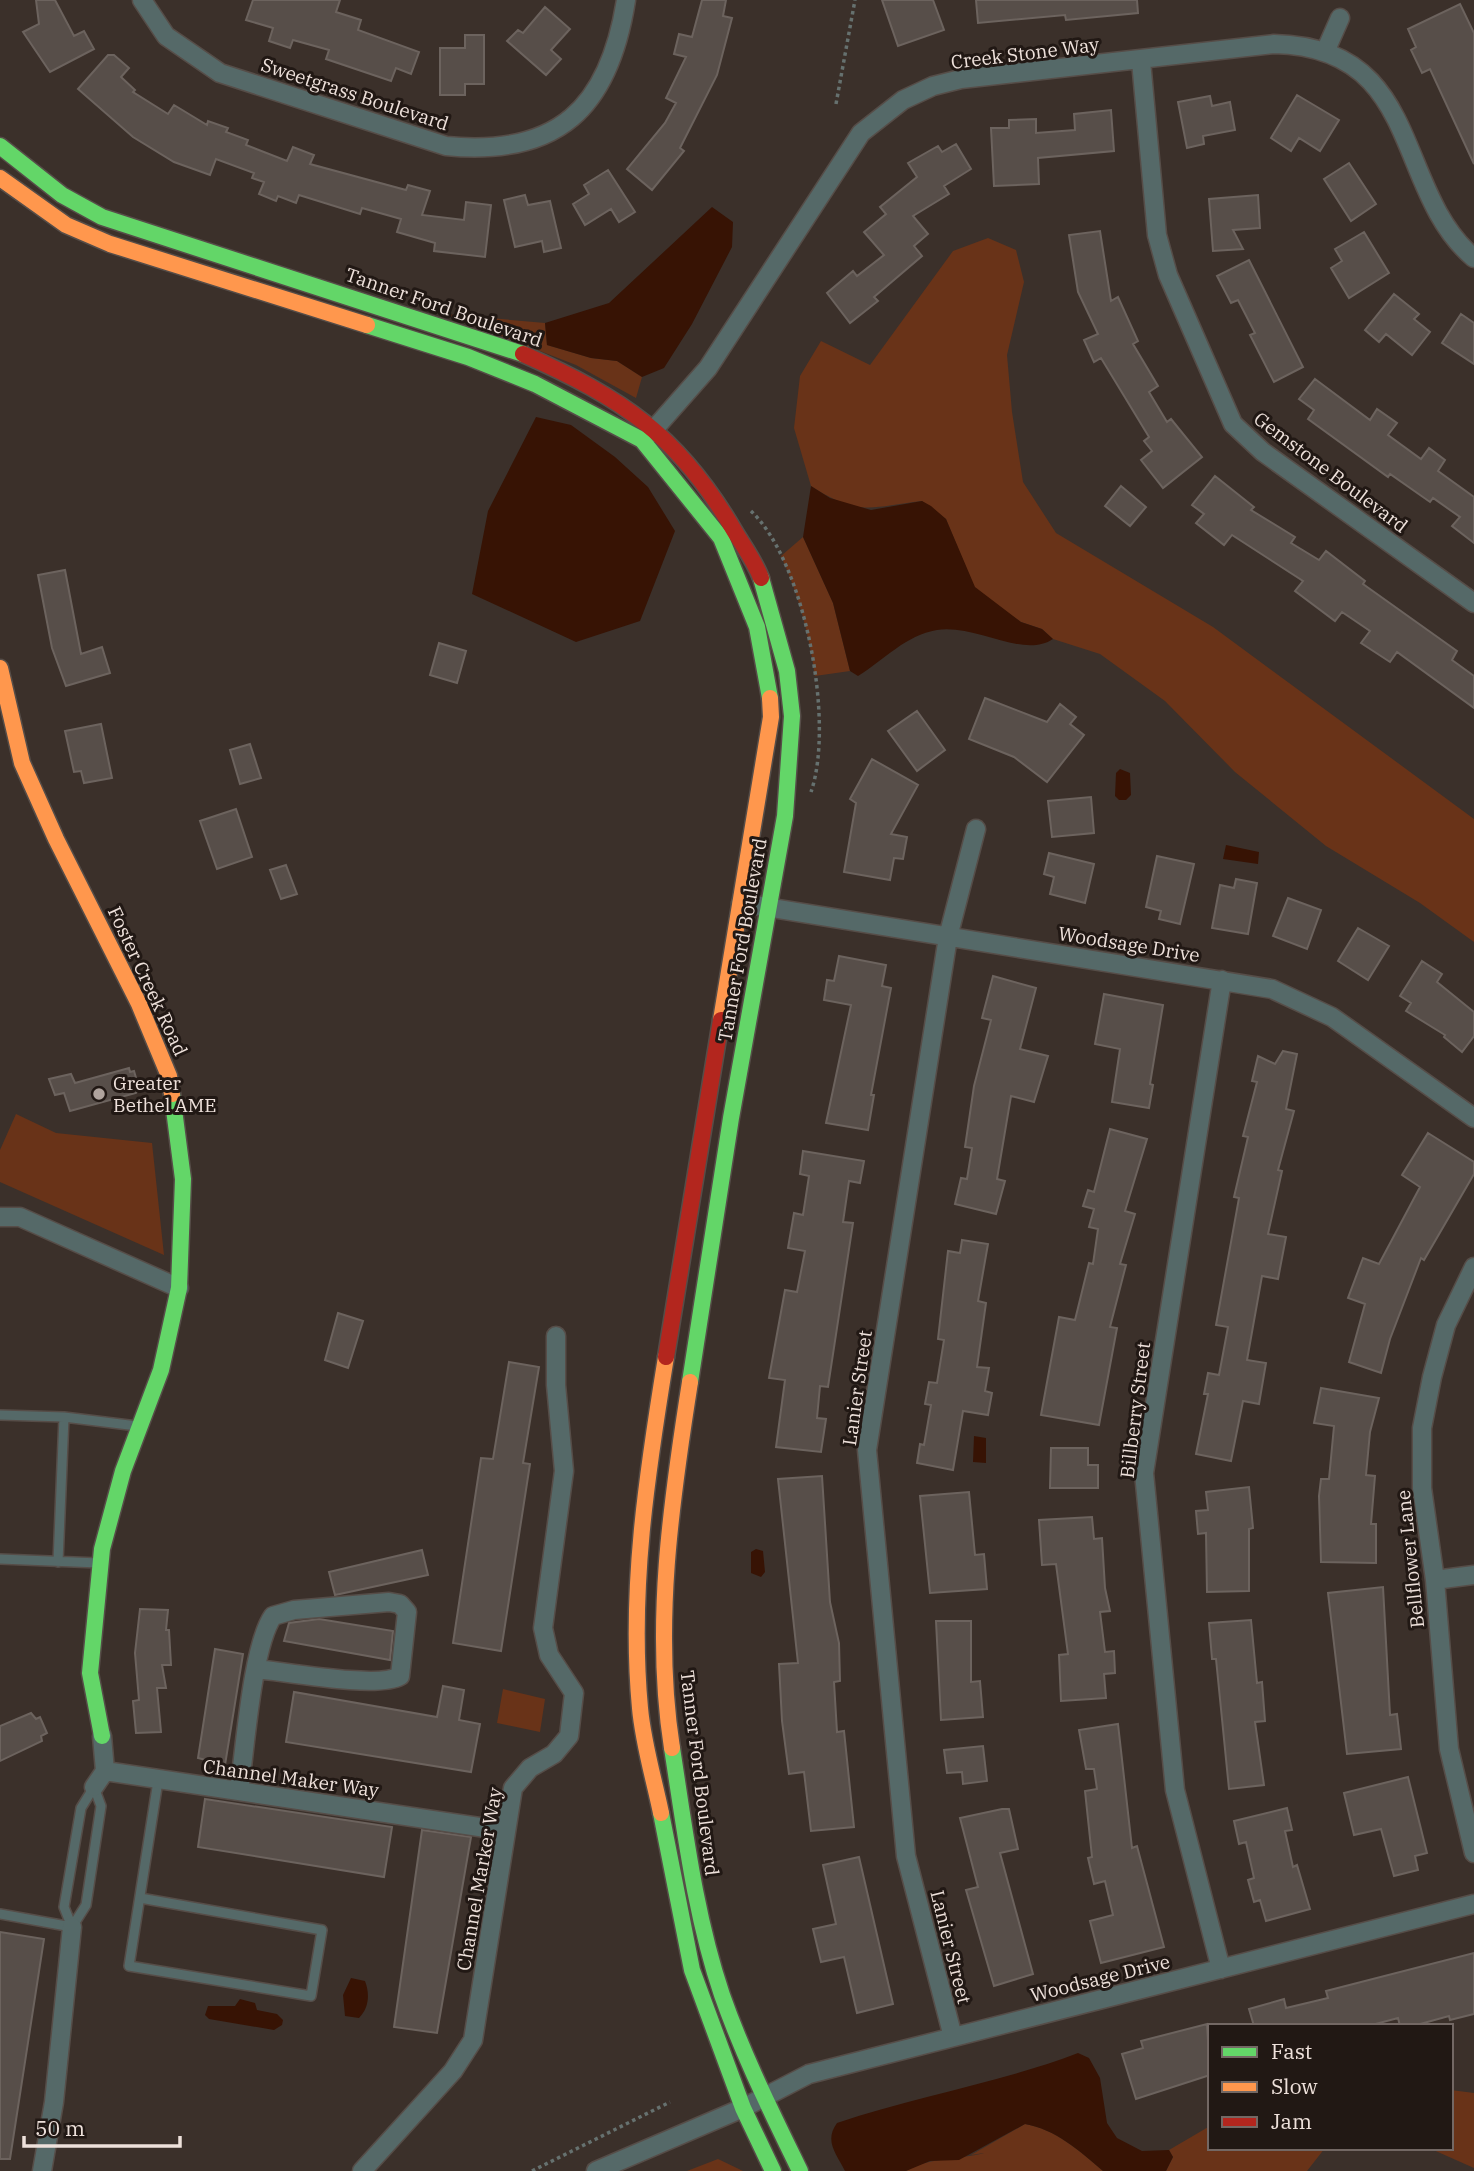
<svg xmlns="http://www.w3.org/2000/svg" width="1474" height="2171" font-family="'IBM Plex Serif',serif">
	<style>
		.green { fill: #693318 }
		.water { fill: #371304 }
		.building { fill: #574e49; stroke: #6c635e; stroke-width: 2 }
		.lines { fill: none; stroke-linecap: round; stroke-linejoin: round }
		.lane-casing { stroke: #564d48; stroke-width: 12 }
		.street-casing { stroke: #564d48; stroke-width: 21 }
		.fast-casing { stroke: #564d48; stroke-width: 19 }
		.slow-casing { stroke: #564d48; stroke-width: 19 }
		.jam-casing { stroke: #564d48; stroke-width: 19 }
		.path { stroke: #66716f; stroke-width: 3.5; stroke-dasharray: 3.5 3.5; stroke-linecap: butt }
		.lane { stroke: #556968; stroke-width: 9 }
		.street { stroke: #556968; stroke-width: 18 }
		.fast { stroke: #63d668; stroke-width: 16 }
		.slow { stroke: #ff974d; stroke-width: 16 }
		.jam { stroke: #b3261e; stroke-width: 16 }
		.poi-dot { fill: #afa39d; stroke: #211814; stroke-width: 2.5 }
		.labels { text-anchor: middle; stroke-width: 6; stroke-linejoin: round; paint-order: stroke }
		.street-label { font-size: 19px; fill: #eee1db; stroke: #211814 }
		.poi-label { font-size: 19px; fill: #eee1db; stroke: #211814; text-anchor: start }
	</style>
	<rect width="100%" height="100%" fill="#3b302a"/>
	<path class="green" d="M 988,238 L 1016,250 L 1024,282 L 1007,355 L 1012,412 L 1023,482 L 1056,533 L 1213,627 L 1474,819 L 1474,942 L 1420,903 L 1326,846 L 1235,772 L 1165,701 L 1100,654 L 1053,639 L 1042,629 L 1021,622 L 984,597 L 974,587 L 946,519 L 922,501 C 870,507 859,517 811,486 L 794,428 L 800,376 L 821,341 L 870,365 L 953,251 Z
		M 445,314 L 545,323 L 547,345 L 591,358 L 617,361 L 642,377 L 636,398 L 576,365 Z
		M 803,537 L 833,603 L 850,671 L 815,676 C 809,635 799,595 781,556 Z
		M 16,1114 L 56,1133 L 152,1143 L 164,1255 L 0,1182 L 0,1150 Z
		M 503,1689 L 545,1699 L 540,1732 L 497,1723 Z
		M 1451,2090 L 1474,2093 L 1474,2168 L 1429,2148 L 1451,2148 Z
		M 1025,2124 C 1055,2129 1080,2151 1103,2171 L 906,2171 C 929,2157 958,2160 984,2153 L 971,2155 Z
		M 1210,2126 L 1210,2148 L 1325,2148 L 1307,2171 L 1166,2171 L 1173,2157 L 1169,2150 Z
		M 718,2159 L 743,2171 L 687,2171 Z"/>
	<path class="water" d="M 712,207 L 733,222 L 732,247 L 692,324 L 664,368 L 642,377 L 617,361 L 591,358 L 547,345 L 545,323 L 609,303 Z
		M 536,417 L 571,425 L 615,457 L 648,487 L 675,531 L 640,621 L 576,642 L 472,594 L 488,511 Z
		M 811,486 L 830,498 L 871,510 L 922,501 L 931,506 L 946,519 L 975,587 L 1021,622 L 1042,629 L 1053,639 C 1023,659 976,624 937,630 C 906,635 884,660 858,676 L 850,671 L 833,603 L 803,537 Z
		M 1120,769 L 1130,773 L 1131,795 L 1126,800 L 1119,800 L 1115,796 L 1116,773 Z
		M 1226,845 L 1259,852 L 1258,864 L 1223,859 Z
		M 974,1436 L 986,1438 L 986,1463 L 973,1462 Z
		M 756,1549 L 763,1551 L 765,1572 L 761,1577 L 751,1573 L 751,1552 Z
		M 351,1978 L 365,1981 C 370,1994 369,2008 359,2018 L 345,2016 L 343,1995 Z
		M 240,1999 L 255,2003 L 257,2010 L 277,2014 L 283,2020 L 282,2025 L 274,2030 L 209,2019 L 205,2015 L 208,2006 L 235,2006 Z
		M 1078,2053 L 1089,2058 L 1100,2078 L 1107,2123 L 1117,2138 L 1142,2151 L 1169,2150 L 1173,2157 L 1166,2171 L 1103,2171 C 1080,2151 1055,2129 1025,2124 L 959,2160 L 930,2161 L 906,2171 L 845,2171 C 836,2153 824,2141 837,2123 C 916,2096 1000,2083 1078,2053 Z"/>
	<path class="building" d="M 36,0 L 55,0 L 74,36 L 84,31 L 94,49 L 50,72 L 23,32 L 39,24 Z
		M 253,0 L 340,0 L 336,12 L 361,20 L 358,30 L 419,52 L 411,74 L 396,68 L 391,81 L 326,59 L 329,50 L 293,40 L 290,48 L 269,41 L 273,28 L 246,20 Z
		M 702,0 L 726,0 L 723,16 L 732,18 L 717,75 L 680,148 L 684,151 L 652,190 L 627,169 L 665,123 L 676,103 L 666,98 L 686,57 L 674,54 L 679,34 L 692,37 Z
		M 882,0 L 933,0 L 944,30 L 898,46 Z
		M 976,0 L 1137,0 L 1138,13 L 1066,20 L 1065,15 L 978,23 Z
		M 1460,4 L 1474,33 L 1474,164 L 1430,69 L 1422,73 L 1411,50 L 1416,47 L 1408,29 Z
		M 545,7 L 570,29 L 551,50 L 561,59 L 546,75 L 507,41 L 518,30 L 523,33 Z
		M 465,35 L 484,35 L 484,84 L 465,84 L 465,95 L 440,95 L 440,48 L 465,48 Z
		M 108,55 L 114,55 L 129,68 L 121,77 L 135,90 L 133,92 L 168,114 L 174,105 L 207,125 L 208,121 L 228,128 L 226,132 L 248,140 L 246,145 L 287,161 L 293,147 L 314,155 L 310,164 L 406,190 L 408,185 L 430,191 L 422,215 L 464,220 L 466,202 L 491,205 L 485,257 L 434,251 L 435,243 L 397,232 L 401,219 L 362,208 L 360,214 L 299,195 L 296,203 L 278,196 L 276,201 L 259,194 L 264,182 L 252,178 L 254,173 L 216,159 L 210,175 L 174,162 L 133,137 L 78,89 Z
		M 1297,95 L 1339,120 L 1320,151 L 1299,138 L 1291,151 L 1271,138 Z
		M 1210,96 L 1212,106 L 1230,102 L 1235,130 L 1203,136 L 1204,144 L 1187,148 L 1178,102 Z
		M 1111,110 L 1114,151 L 1038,158 L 1039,184 L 994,186 L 991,128 L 1009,128 L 1009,120 L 1036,119 L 1036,133 L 1075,130 L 1074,114 Z
		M 956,144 L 971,169 L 944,186 L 949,194 L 913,216 L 928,234 L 914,246 L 922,256 L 874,297 L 878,301 L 850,323 L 827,293 L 853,271 L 857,276 L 884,255 L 864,232 L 886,214 L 880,207 L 917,177 L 908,163 L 938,146 L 942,152 Z
		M 1349,163 L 1376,204 L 1351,221 L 1324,179 Z
		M 608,170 L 635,212 L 619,222 L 611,209 L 585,225 L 573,204 L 589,194 L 584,185 Z
		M 525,195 L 528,205 L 550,201 L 561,248 L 544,252 L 542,241 L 515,247 L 504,200 Z
		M 1258,195 L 1260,228 L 1233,230 L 1243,249 L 1213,251 L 1209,199 Z
		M 1100,231 L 1111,301 L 1118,297 L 1138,341 L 1133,344 L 1158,386 L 1149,392 L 1167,422 L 1171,419 L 1202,457 L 1163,488 L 1141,460 L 1152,451 L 1144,441 L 1149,437 L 1101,358 L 1094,362 L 1084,340 L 1098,334 L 1078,292 L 1069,235 Z
		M 1364,232 L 1389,273 L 1349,298 L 1331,268 L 1342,261 L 1335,249 Z
		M 1249,260 L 1303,367 L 1274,382 L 1250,335 L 1255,333 L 1238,300 L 1231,303 L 1217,276 Z
		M 1394,294 L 1419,314 L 1414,319 L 1430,332 L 1412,355 L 1386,334 L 1379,342 L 1365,330 Z
		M 1461,314 L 1474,323 L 1474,364 L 1442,343 Z
		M 1315,379 L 1370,420 L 1377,409 L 1397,423 L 1388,435 L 1421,459 L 1429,448 L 1445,460 L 1438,471 L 1474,497 L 1474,543 L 1452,526 L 1460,517 L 1433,498 L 1430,502 L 1390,474 L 1388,477 L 1308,419 L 1314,410 L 1299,399 Z
		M 1215,476 L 1254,507 L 1251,510 L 1295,537 L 1291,543 L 1319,560 L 1326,551 L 1365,581 L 1363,584 L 1457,651 L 1452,660 L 1474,676 L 1474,708 L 1397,652 L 1390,662 L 1361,643 L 1370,631 L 1342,612 L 1335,621 L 1295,591 L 1303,581 L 1232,535 L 1224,545 L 1196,523 L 1204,514 L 1192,505 Z
		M 1121,486 L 1146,507 L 1130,526 L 1105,506 Z
		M 65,570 L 81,654 L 102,647 L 110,673 L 66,686 L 52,648 L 38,575 Z
		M 439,643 L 466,651 L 457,683 L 430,675 Z
		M 985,698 L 1047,722 L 1060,704 L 1076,717 L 1070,724 L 1084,735 L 1047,782 L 1014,757 L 969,739 Z
		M 917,711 L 945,750 L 917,771 L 888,731 Z
		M 101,724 L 112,778 L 84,783 L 81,771 L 74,772 L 65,731 Z
		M 250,744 L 261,778 L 240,784 L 230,750 Z
		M 872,759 L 918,785 L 891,834 L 907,837 L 903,859 L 894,858 L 890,880 L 844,872 L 856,803 L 850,799 Z
		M 1091,797 L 1094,833 L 1052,837 L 1048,801 Z
		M 236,809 L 252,857 L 217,869 L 200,821 Z
		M 1049,853 L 1094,864 L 1085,903 L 1050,894 L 1054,877 L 1044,874 Z
		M 1157,856 L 1194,864 L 1180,924 L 1159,919 L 1161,911 L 1146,907 Z
		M 286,865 L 297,894 L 281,899 L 270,870 Z
		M 1236,879 L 1257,883 L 1248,934 L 1212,928 L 1220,885 L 1234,888 Z
		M 1288,898 L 1321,910 L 1307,949 L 1273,936 Z
		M 1358,928 L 1389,946 L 1368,980 L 1338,961 Z
		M 839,956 L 886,965 L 882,986 L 891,988 L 871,1095 L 874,1095 L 868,1130 L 826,1123 L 851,1005 L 824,1000 L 827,980 L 834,981 Z
		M 1422,961 L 1442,974 L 1437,982 L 1474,1012 L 1474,1036 L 1462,1052 L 1444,1037 L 1445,1035 L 1406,1011 L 1411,1003 L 1400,996 Z
		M 993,976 L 1036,988 L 1020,1049 L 1048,1056 L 1034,1102 L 1011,1096 L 997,1179 L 1005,1181 L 996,1214 L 955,1204 L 961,1178 L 967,1179 L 972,1148 L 965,1147 L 974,1086 L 991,1020 L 982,1018 Z
		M 1104,994 L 1163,1005 L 1150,1084 L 1153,1085 L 1149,1108 L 1112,1102 L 1120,1049 L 1095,1044 Z
		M 1283,1051 L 1297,1054 L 1286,1109 L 1294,1111 L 1278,1170 L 1282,1171 L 1268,1234 L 1286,1237 L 1278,1279 L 1262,1276 L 1247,1360 L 1266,1363 L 1259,1404 L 1243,1401 L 1231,1461 L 1196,1454 L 1208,1394 L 1204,1394 L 1208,1373 L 1219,1375 L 1228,1327 L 1216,1325 L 1239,1198 L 1234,1197 L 1248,1137 L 1243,1136 L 1257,1082 L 1252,1081 L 1258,1056 L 1275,1064 Z
		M 129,1068 L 130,1072 L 134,1071 L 139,1088 L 136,1093 L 70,1111 L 64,1093 L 55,1095 L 49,1079 L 71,1074 L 75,1083 Z
		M 1110,1129 L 1147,1139 L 1125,1211 L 1135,1214 L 1120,1264 L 1126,1265 L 1110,1327 L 1117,1328 L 1099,1425 L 1041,1415 L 1059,1317 L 1075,1320 L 1089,1263 L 1093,1264 L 1098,1229 L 1089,1227 L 1094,1209 L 1083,1206 L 1088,1190 L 1094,1192 Z
		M 1428,1133 L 1474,1162 L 1474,1174 L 1424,1260 L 1421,1258 L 1390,1339 L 1381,1373 L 1349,1362 L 1365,1304 L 1348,1298 L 1363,1258 L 1379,1264 L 1420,1187 L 1402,1175 Z
		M 803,1151 L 864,1161 L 860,1183 L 849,1181 L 843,1222 L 853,1223 L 828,1387 L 820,1386 L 817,1418 L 826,1419 L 821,1452 L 776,1447 L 785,1380 L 769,1378 L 785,1290 L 797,1292 L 805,1251 L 788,1248 L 794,1213 L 803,1215 L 809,1176 L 800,1174 Z
		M 962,1240 L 988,1244 L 978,1301 L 986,1303 L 977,1367 L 989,1368 L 985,1391 L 992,1393 L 988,1415 L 963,1411 L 953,1470 L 917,1463 L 920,1444 L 924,1445 L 931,1405 L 925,1404 L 929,1382 L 937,1383 L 944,1340 L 938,1339 L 948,1251 L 960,1253 Z
		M 338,1313 L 363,1321 L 348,1368 L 325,1360 Z
		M 509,1362 L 539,1367 L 523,1463 L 530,1464 L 501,1651 L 453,1643 L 481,1458 L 493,1459 Z
		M 1321,1388 L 1379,1398 L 1370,1432 L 1366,1475 L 1375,1476 L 1371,1524 L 1376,1524 L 1376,1563 L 1321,1562 L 1319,1496 L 1321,1479 L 1329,1479 L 1334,1426 L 1314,1423 Z
		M 1051,1448 L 1088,1448 L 1088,1465 L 1098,1465 L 1098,1488 L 1050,1488 Z
		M 822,1476 L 830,1602 L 839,1643 L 840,1681 L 834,1682 L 837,1732 L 844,1731 L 854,1827 L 811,1831 L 804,1772 L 789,1774 L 782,1721 L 779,1664 L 798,1663 L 778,1479 Z
		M 1249,1487 L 1253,1528 L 1249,1529 L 1249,1591 L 1207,1592 L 1206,1533 L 1198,1534 L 1196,1511 L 1208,1510 L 1206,1492 Z
		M 969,1492 L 975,1555 L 984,1554 L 987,1589 L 930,1593 L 920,1496 Z
		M 1092,1517 L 1094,1539 L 1102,1538 L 1105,1588 L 1110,1611 L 1100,1612 L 1105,1652 L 1114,1651 L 1115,1673 L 1104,1674 L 1106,1698 L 1061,1701 L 1059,1655 L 1068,1654 L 1056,1564 L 1042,1565 L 1039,1520 Z
		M 422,1550 L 428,1575 L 335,1595 L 329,1572 Z
		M 1383,1587 L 1390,1715 L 1397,1714 L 1401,1749 L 1347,1754 L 1328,1593 Z
		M 140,1609 L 168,1610 L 166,1630 L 169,1630 L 171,1665 L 162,1665 L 166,1688 L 157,1688 L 161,1732 L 136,1733 L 133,1701 L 139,1700 L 135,1653 Z
		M 319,1619 L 393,1631 L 390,1660 L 284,1641 L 289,1623 Z
		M 1251,1620 L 1257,1683 L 1262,1682 L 1265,1721 L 1255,1722 L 1264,1785 L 1229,1789 L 1216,1659 L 1212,1659 L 1209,1623 Z
		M 936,1621 L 971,1621 L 971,1682 L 980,1681 L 983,1717 L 941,1720 Z
		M 215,1649 L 243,1654 L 225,1765 L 198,1758 Z
		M 443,1686 L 464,1690 L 459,1720 L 480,1724 L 471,1772 L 286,1742 L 294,1692 L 437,1717 Z
		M 31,1713 L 36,1719 L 40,1717 L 47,1733 L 41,1736 L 42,1741 L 0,1761 L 0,1726 Z
		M 1118,1724 L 1132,1848 L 1137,1846 L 1164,1947 L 1101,1963 L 1090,1921 L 1113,1915 L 1105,1881 L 1094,1884 L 1088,1858 L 1092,1857 L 1085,1791 L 1097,1789 L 1094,1769 L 1086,1769 L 1079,1730 Z
		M 983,1746 L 987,1781 L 963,1784 L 962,1772 L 947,1773 L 944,1750 Z
		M 1408,1777 L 1427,1853 L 1415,1856 L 1418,1870 L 1394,1876 L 1381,1829 L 1354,1835 L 1344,1793 Z
		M 205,1799 L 392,1827 L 384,1877 L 198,1847 Z
		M 1287,1808 L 1292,1830 L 1285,1831 L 1293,1867 L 1297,1865 L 1310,1909 L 1266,1921 L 1260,1900 L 1254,1902 L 1248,1880 L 1254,1878 L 1246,1842 L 1239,1844 L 1234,1821 Z
		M 1002,1809 L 1009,1809 L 1018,1849 L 1000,1853 L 1033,1974 L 994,1986 L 966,1890 L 978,1887 L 960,1818 Z
		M 422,1830 L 471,1837 L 437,2033 L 394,2027 Z
		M 859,1857 L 893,2004 L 857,2013 L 844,1957 L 821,1962 L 813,1929 L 836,1924 L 823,1865 Z
		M 0,1932 L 44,1939 L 10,2159 L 0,2159 Z
		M 1474,1953 L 1474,2014 L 1450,2020 L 1449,2016 L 1413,2026 L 1400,2026 L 1398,2018 L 1368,2026 L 1254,2026 L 1249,2009 L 1284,1999 L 1286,2008 L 1328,1998 L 1326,1991 Z
		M 1207,2024 L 1210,2075 L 1136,2099 L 1122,2054 L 1143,2048 L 1141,2041 Z"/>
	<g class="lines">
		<g class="lane-casing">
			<path id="lane" d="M 0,1415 L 64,1417
				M 0,1559 L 99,1563
				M 58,1562 L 64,1417 L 137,1426
				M 140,1898 L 322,1930 L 311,1996 L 129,1966 L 158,1781
				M 0,1914 L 72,1927
				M 72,1927 L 64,1907 L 81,1808 L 94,1787
				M 72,1927 L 86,1905 L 101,1806 L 94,1787"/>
		</g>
		<g class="street-casing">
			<path id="street" d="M 142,0 L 166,36 L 220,73 L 446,146 C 558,157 609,108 626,0
				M 1325,52 L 1340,18
				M 1141,61 L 1157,235 L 1168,275 L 1233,424 L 1263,452 L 1474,603
				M 649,435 L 708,368 L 861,133 L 903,100 L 933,86 L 961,79 L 1274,44 C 1424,47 1393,190 1474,258
				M 741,903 L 1272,989 L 1332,1017 L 1474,1118
				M 0,1217 L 20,1217 L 179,1288
				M 1474,1267 L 1446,1325 L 1432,1377 L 1422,1428 L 1422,1488 L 1435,1580 L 1449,1749 L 1474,1853
				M 1435,1580 L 1474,1575
				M 102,1736 L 105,1771 L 506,1831
				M 94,1787 L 105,1771
				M 239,1791 C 245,1750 252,1646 273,1616 L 294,1610 L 389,1602 L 400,1604 L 407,1612 L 400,1676 C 378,1689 287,1672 257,1669
				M 1221,1969 L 1175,1790 L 1144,1473 L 1222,980
				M 953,2037 L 906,1856 L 867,1450 L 948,937 L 976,829
				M 42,2171 L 54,2102 L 72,1927
				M 362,2171 L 453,2071 L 473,2040 L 513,1788 L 530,1768 L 554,1754 L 569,1736 L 574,1693 L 549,1655 L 543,1628 L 564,1471 L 556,1385 L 556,1336
				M 596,2171 L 743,2108 L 809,2074 L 1474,1904"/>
		</g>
		<g class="fast-casing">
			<path id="fast" d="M 0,146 L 62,195 L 102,217 L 523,354
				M 367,325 L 468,357 L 535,384 L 642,440 L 721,538 L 757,627 L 770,698
				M 690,1382 L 731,1118 L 785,816 L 792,716 L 787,671 L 761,578
				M 102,1736 L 90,1673 L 102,1549 L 123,1471 L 161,1370 L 179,1288 L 183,1179 L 172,1094
				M 672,1748 C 685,1831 695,1915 722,1995 C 743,2055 772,2113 800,2171
				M 661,1813 L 692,1970 L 743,2108 L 773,2171"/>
		</g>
		<g class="slow-casing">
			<path id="slow" d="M 0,178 L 66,225 L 110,244 L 367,325
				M 0,668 L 22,763 L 56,839 L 139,1004 L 169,1076 L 172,1094
				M 721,1020 L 771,717 L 770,698
				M 672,1748 C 653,1627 671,1502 690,1382
				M 661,1813 C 654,1779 643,1743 640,1708 C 629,1590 647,1473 666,1357"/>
		</g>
		<g class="jam-casing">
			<path id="jam" d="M 523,354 C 622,398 679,435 735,532 C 744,547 755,562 761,578
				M 666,1357 L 721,1020"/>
		</g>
		<path class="path" d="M 836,104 L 855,0
			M 751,511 C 805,562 835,722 811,792
			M 532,2171 L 670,2102"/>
		<use href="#lane" class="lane"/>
		<use href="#street" class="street"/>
		<use href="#fast" class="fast"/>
		<use href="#slow" class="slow"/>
		<use href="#jam" class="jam"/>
	</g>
	<circle class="poi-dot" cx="99" cy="1094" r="7"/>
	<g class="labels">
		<g class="street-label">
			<text transform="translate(1025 53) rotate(-7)" y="7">Creek Stone Way</text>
			<text transform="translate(355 94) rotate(18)" y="7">Sweetgrass Boulevard</text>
			<text transform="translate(444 307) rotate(19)" y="7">Tanner Ford Boulevard</text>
			<text transform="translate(1331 472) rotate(37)" y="7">Gemstone Boulevard</text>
			<text transform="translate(742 940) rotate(-80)" y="7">Tanner Ford Boulevard</text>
			<text transform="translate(1129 944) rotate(9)" y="7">Woodsage Drive</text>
			<text transform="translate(148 981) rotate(65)" y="7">Foster Creek Road</text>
			<text transform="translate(857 1388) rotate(-82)" y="7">Lanier Street</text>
			<text transform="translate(1135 1410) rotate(-83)" y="7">Billberry Street</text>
			<text transform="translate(1410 1559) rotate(-96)" y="7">Bellflower Lane</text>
			<text transform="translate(700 1773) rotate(83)" y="7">Tanner Ford Boulevard</text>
			<text transform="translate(291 1778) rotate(8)" y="7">Channel Maker Way</text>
			<text transform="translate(479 1879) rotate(-80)" y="7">Channel Marker Way</text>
			<text transform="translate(951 1947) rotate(76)" y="7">Lanier Street</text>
			<text transform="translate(1100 1978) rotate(-14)" y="7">Woodsage Drive</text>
		</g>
		<g class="poi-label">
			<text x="113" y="1090">Greater<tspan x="113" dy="22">Bethel AME</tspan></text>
		</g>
	</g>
	<rect x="1208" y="2024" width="245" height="126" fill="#211814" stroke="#736864" stroke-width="2"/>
	<rect x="1222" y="2047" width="35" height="10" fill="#63d668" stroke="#736864" stroke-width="2"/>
	<text x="1271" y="2059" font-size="21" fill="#eee1db">Fast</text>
	<rect x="1222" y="2082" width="35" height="10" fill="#ff974d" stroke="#736864" stroke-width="2"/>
	<text x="1271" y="2094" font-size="21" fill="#eee1db">Slow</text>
	<rect x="1222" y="2117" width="35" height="10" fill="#b3261e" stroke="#736864" stroke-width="2"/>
	<text x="1271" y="2129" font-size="21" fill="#eee1db">Jam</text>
	<path d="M24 2136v10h156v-10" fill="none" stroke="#eee1db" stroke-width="3.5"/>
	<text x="35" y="2136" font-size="21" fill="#eee1db" stroke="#211814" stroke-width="5" paint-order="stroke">50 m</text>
</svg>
